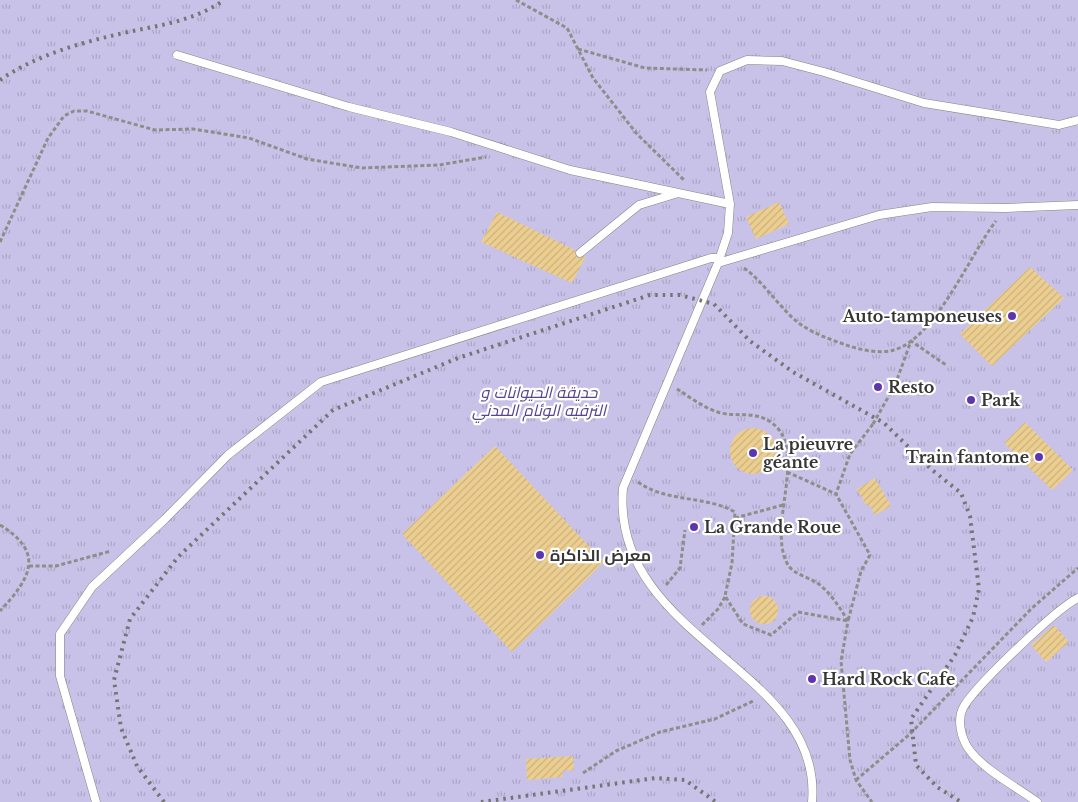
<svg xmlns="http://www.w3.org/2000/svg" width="1078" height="802" font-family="'Libre Baskerville',Cairo,serif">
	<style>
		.park { fill: url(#park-tufts) }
		.building { fill: url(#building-hatch) }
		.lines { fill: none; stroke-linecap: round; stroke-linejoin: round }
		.lane-casing { stroke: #868480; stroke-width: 9 }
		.path { stroke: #8e8d8a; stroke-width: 3; stroke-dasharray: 4 2.5; stroke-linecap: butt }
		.lane { stroke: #fff; stroke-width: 8 }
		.rail { stroke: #767573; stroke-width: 4; stroke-dasharray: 2.5 5; stroke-linecap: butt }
		.path-bridge { stroke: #8e8d8a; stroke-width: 3; stroke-dasharray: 4 2.5; stroke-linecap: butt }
		.poi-dot { fill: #5d36ae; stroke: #fff; stroke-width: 2 }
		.labels { text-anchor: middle; stroke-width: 4.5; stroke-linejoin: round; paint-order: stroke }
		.poi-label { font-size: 16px; font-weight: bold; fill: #373635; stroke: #fff; text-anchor: start }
		.park-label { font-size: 16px; font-style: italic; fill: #56448d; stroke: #fff }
	</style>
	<defs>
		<pattern id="park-tufts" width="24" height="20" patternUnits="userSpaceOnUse" patternTransform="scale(1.25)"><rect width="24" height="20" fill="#c8c2e8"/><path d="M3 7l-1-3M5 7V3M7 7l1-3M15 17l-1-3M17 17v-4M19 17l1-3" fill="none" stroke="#aca7c8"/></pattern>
		<pattern id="building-hatch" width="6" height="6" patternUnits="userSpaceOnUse" patternTransform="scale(1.25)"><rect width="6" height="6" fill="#eccf90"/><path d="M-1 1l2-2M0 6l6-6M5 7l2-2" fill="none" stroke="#cbb27d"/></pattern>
	</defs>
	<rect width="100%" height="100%" fill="#e8e6e2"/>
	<path class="park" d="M 0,0 L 1078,0 L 1078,802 L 0,802 Z"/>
	<path class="building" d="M 779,202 L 789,224 L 756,239 L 746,217 Z
		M 497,212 L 575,250 L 575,254 L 578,258 L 586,256 L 572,283 L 481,242 Z
		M 1030,267 L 1064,298 L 992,366 L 960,334 Z
		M 1025,422 L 1073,470 L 1052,490 L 1004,443 Z
		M730 451a23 23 0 1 1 46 0a23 23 0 1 1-46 0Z
		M 495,446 L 604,562 L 512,652 L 402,534 Z
		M 875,478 L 891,506 L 875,515 L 870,505 L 867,506 L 857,489 Z
		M750 610a14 14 0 1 1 28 0a14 14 0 1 1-28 0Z
		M 1054,625 L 1069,642 L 1046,662 L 1031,645 Z
		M 573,756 L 574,770 L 562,771 L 563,777 L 527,780 L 526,759 Z"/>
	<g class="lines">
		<g class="lane-casing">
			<path id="lane" d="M 177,55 L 349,107 L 451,132 L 570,170 L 730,204 L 710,92 L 720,71 L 747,60 L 782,61 L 824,72 L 924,103 L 1059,125 L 1078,120
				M 730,204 L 728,233 L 718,263 L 623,488 C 610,640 824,668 812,802
				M 580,253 L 639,205 L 675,194
				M 718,263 L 879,215 L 932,207 L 1006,208 L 1078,205
				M 96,802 L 60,676 L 60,634 L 92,587 L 165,519 L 228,455 L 321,382 L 711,258 L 720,258
				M 1037,802 C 1017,787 982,769 968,748 C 961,737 957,720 963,708 C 973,688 1057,608 1078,598"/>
		</g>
		<path class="path" d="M 516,0 L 567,28 L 593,78 L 637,134 L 685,181
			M 578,49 L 645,68 L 707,70
			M 0,242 L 48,138 L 64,116 L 74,111 L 87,111 L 155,130 L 193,129 L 249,138 L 307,159 L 362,168 L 439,165 L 486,157
			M 744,268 C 765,283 779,308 800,324 C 814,334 832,340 849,346 C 862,350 880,354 894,350 C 936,338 970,254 996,221
			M 895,385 L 911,341 L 946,365
			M 677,389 C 690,397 705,409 721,413 C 738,417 753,411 769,421 C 812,447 765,525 788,565 C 794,575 812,578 820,585 C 832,595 840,608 848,621 L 841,661 L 850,760 L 856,780 L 872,802
			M 787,472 L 836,494
			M 638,482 C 667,503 705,495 735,512 L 732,563 L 725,596 L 743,624 L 771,635 L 798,612 L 848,621 L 861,571 L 870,555 L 836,494 L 850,454 L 873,424
			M 735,518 L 783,505
			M 0,525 C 46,553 30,579 0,611
			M 29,566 L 56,566 L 111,551
			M 666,585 L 680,568 L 685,530
			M 702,625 L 718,609 L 725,597
			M 583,773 L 616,751 L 660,732 L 715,719 L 753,701
			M 856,780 L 910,734 L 1032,608 L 1078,568"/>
		<use href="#lane" class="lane"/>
		<path class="rail" d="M 0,80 C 33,57 76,44 115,35 C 152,26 192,23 224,0
			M 164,802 L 137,766 L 121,728 L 114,680 L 130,619 L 178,557 L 333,410 L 458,358 L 650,295 L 680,295 L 714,304 L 750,341 L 793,372 L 884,423 L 931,469 L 961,493 L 970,516 L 979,589 L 973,617 L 955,655 L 911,719 L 916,765 L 937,787 L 961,802
			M 481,802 L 656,778 L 685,780 L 716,802"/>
		<path class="path-bridge" d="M 873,424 L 895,385"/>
	</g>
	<g class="poi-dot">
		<circle cx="1012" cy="316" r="5"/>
		<circle cx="878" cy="387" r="5"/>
		<circle cx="971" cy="400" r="5"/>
		<circle cx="753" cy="453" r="5"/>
		<circle cx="1039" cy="457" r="5"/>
		<circle cx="694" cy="527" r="5"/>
		<circle cx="540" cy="555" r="5"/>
		<circle cx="812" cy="679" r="5"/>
	</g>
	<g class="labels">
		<g class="poi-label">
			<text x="1002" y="322" text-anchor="end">Auto-tamponeuses</text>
			<text x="888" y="393">Resto</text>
			<text x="981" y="406">Park</text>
			<text x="763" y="450">La pieuvre<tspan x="763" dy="18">géante</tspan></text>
			<text x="1029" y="463" text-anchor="end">Train fantome</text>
			<text x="704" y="533">La Grande Roue</text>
			<text x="550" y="561">معرض الذاكرة</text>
			<text x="822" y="685">Hard Rock Cafe</text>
		</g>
		<g class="park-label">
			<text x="539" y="398">حديقة الحيوانات و<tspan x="539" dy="18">الترفيه الوئام المدني</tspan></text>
		</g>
	</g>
</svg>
